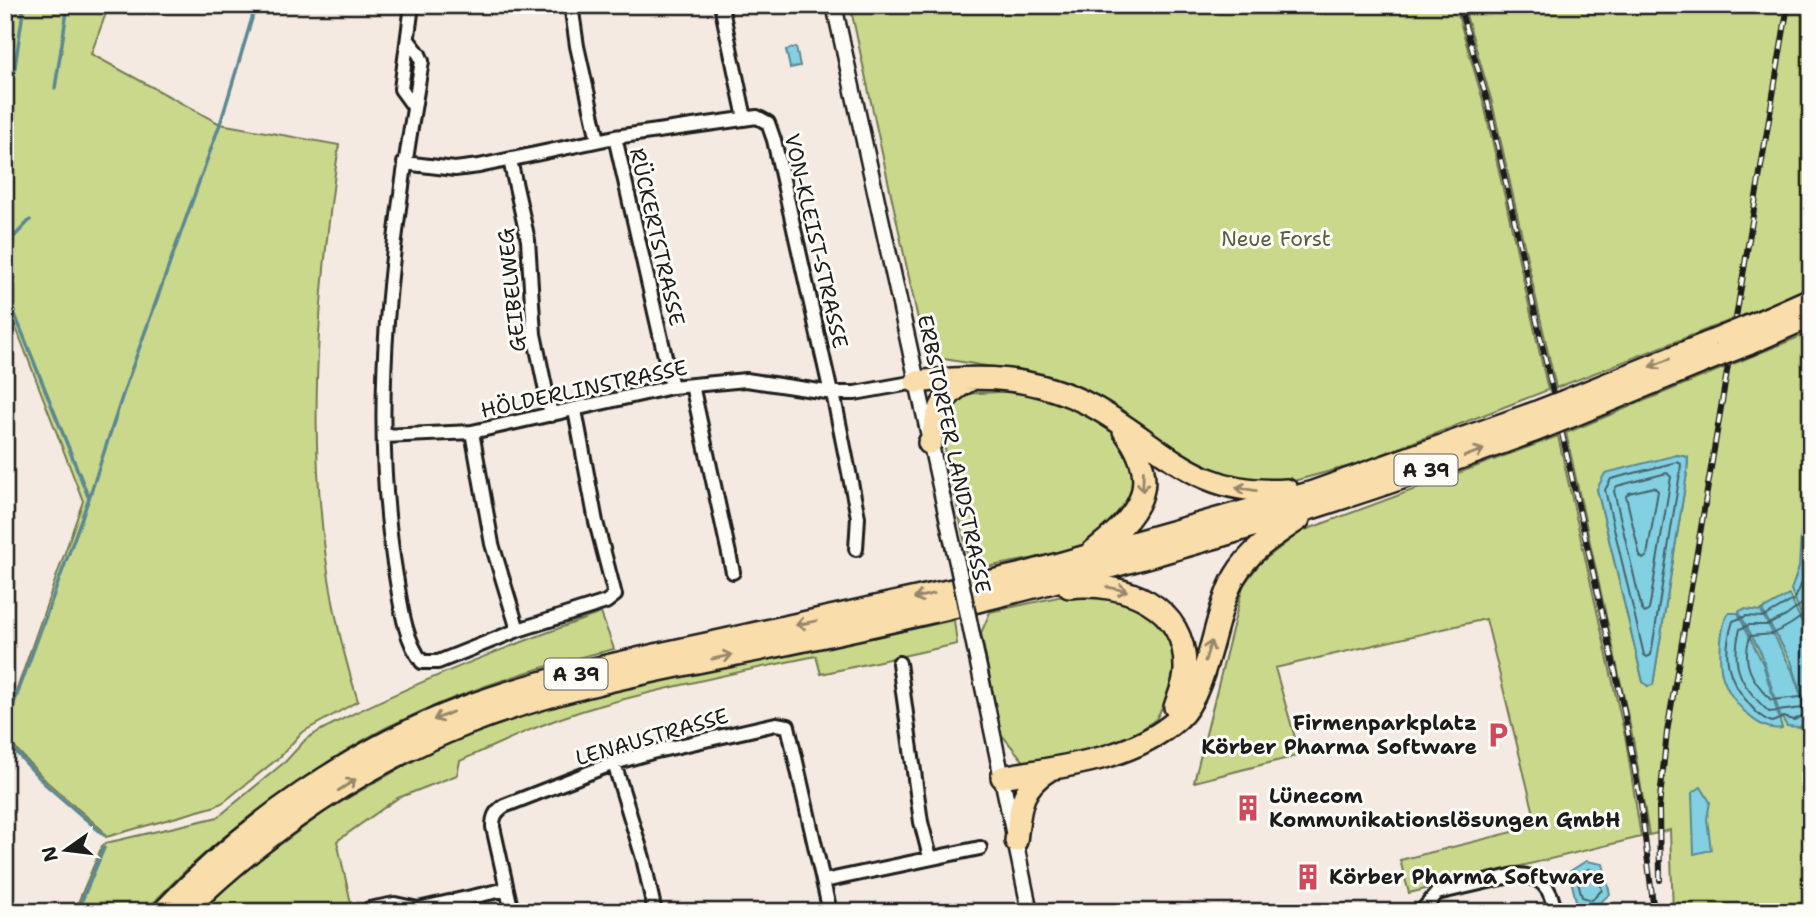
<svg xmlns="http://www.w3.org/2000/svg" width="1816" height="917" font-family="'Shantell Sans',sans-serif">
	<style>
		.green { fill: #cad88b; stroke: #737a54; stroke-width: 2; fill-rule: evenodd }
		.water { fill: #83d0e2; stroke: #5a8893; stroke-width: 2 }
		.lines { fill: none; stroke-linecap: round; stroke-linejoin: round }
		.shore { stroke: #45646b; stroke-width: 2 }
		.stream { stroke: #5a8893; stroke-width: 3.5 }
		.minor-casing { stroke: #1c1c1c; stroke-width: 18 }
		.tertiary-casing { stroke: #1c1c1c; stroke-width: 19 }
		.motorway-casing { stroke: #1c1c1c; stroke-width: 26 }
		.minor { stroke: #fdfcf7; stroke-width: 12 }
		.tertiary { stroke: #fdfcf7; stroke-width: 14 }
		.motorway { stroke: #f9deab; stroke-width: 21 }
		.rail-casing { stroke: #1c1c1c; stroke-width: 6 }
		.rail { stroke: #fdfcf7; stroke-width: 3.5; stroke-dasharray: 10; stroke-linecap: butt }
		.tertiary-bridge-casing { stroke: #1c1c1c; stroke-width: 19; stroke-linecap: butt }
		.motorway-bridge-casing { stroke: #1c1c1c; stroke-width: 26; stroke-linecap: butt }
		.tertiary-bridge { stroke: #fdfcf7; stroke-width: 14 }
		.motorway-bridge { stroke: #f9deab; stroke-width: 21 }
		.oneway { stroke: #96876b }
		.labels { text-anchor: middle; stroke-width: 6; stroke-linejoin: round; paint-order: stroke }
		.shield { fill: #fdfcf7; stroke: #605f5e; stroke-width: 2 }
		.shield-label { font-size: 19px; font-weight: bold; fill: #1c1c1c }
		.street-label { font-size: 21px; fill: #1c1c1c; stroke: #fdfcf7 }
		.park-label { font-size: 21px; fill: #595e43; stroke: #fdfcf7 }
		.poi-label { font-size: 21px; font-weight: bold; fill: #1c1c1c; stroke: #fdfcf7; text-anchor: start }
	</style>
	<rect width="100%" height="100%" fill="#f5eae1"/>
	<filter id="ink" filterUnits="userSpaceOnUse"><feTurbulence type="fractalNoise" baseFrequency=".0143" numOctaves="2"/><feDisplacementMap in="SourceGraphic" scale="14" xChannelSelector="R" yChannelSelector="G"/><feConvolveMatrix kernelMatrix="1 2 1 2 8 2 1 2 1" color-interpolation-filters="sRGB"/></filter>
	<g filter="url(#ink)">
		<path class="green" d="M 13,5 L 109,5 L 91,54 L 220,124 L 339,145 C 312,330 300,521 358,701 L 301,733 L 281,756 L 225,801 L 216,806 L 106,837 L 102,830 L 47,782 L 5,737 L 5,723 L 83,501 L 5,299 L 5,40 Z
			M 850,5 L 1455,5 L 1484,104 L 1548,390 L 1357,464 L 1286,483 L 1265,485 L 1201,470 L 1120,412 L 1041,375 L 926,356 Z
			M 1463,5 L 1811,5 L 1811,289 L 1556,388 L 1492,102 Z
			M 1811,332 L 1811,912 L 1673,912 L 1670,830 L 1649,835 L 1633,739 L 1566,433 ZM 1677,455 L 1688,457 L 1687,473 L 1653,684 L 1648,686 L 1643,682 L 1597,489 Z
			M 1016,391 L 1063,403 L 1113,429 L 1136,470 L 1136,491 L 1127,509 L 1093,542 L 1073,551 L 981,568 L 968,558 L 939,420 L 962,394 Z
			M 1558,436 L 1626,741 L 1641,837 L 1409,893 L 1400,860 L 1537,826 L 1486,619 L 1275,668 L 1300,755 L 1194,782 L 1243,586 L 1260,563 L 1300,532 Z
			M 1085,591 L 1129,599 L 1158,620 L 1174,649 L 1174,686 L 1156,719 L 1129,739 L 1086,756 L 1025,763 L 1001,734 L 981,633 L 990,612 Z
			M 601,613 L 614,649 C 540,666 465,690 396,723 C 371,734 346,751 322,766 C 257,808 197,854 145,912 L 74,912 L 102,846 L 106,843 L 218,817 L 286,761 L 306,739 L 321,730 C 411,683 506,647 601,613 Z
			M 954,620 L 957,644 L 821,674 L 816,656 C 742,671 668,687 595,707 C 549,720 504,741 460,761 L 457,775 L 398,798 L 337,841 L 353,912 L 202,912 L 234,878 L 329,809 L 439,746 L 506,718 L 559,703 L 809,646 L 872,638 Z"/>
		<path class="water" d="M 796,47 L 800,66 L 790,68 L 786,50 Z
			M 1677,455 L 1688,457 L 1687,473 L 1653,685 L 1648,686 L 1643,682 L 1597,489 L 1605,473 Z
			M 1811,515 L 1811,638 L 1791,590 L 1799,567 L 1801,533 Z
			M 1789,595 L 1811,641 L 1811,725 L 1806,720 L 1802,694 L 1791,661 L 1762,610 Z
			M 1744,609 L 1761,611 L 1792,670 L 1803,702 L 1804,722 L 1800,727 L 1787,726 L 1780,715 L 1761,653 L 1740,614 L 1739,611 Z
			M 1729,613 L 1738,613 L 1763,664 L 1782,728 C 1757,733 1730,699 1723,678 C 1718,663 1720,624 1729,613 Z
			M 1701,787 L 1710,802 L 1707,819 L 1711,850 L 1694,854 L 1692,793 Z
			M 1586,861 L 1603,864 L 1610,894 L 1595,907 L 1577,905 L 1569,872 Z"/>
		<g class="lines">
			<path class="shore" d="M 1677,462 L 1681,464 L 1680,473 L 1651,655 L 1647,657 L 1644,655 L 1605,490 L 1611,479 Z
				M 1667,473 L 1671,477 L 1649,610 L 1645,613 L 1642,610 L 1614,491 L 1617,486 Z
				M 1654,487 L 1658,491 L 1647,556 L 1643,559 L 1640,556 L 1626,496 L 1629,493 Z
				M 1811,527 L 1808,535 L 1804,578 L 1795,599 L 1764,617 L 1746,616 L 1733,621 C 1722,655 1726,678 1750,705 C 1756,712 1762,719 1772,722 L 1784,717 L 1794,720 L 1804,715 L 1811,716
				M 1811,585 L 1802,604 L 1786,616 L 1767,625 L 1749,625 L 1740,629 C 1730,667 1741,686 1769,712 L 1811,707
				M 1811,610 L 1791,624 L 1773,634 L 1750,636 C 1741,664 1752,680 1771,700 L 1811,696
				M 1588,869 L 1597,872 L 1602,890 L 1592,900 L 1582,897 L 1577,878 Z"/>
			<path class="stream" d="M 14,73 L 24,5
				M 55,88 L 68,5
				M 5,246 L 30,220
				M 5,290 L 88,496
				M 5,728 L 89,498 L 126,385 L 221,121 L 256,5
				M 5,740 L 45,784 L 104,835
				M 77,912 L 104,848"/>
			<g class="minor-casing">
				<path id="minor" d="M 412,5 L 401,89 L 414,107
					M 571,5 L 577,46 L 598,140
					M 721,5 L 745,118
					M 408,40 L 419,54 L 422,61 C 393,231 367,405 396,576 C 401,605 404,638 422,662 L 438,662 L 518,630 L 606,602 L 615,595 L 596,522 L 575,410
					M 615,137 L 672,387
					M 510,160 L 528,240 L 534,334 L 551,415
					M 404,163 L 455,169 L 479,166 L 615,137 L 757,117 L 768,123 L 774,140 L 831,393
					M 692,385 L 733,572
					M 833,393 L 858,517 L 856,549
					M 472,432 L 492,544 L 518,630
					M 384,436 L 472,432 L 672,387 L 746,380 L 833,393 L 855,393 L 916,382
					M 899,663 L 921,822 L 930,857
					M 614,763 L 643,858 L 655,912
					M 824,881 L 980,848
					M 369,909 L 395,904 L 418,909 L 507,889
					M 512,912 L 493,827 C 493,817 495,812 504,806 L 614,763 L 652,752 L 776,724 L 788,726 L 830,912
					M 1421,912 L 1437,893 L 1515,875 C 1539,874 1553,888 1554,912"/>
			</g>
			<g class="tertiary-casing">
				<path id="tertiary" d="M 834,5 L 959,572
					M 969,620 L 1030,912"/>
			</g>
			<g class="motorway-casing">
				<path id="motorway" d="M 1750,326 L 1811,299
					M 1748,344 L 1811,316
					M 916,382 C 981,375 1033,375 1092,406 C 1165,446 1194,497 1287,490
					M 1565,401 L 1723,337
					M 1569,417 L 1720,355
					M 929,443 L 931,442 C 938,410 941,394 972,379
					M 1093,551 C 1139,516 1164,484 1124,431
					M 1069,587 C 1124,581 1187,605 1185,670 C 1185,683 1179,695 1175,707
					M 1002,777 C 1062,766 1131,761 1178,719 C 1209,691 1213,614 1235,576 C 1250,550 1275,535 1299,519
					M 1016,841 C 1020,810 1019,788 1049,770
					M 163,912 C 241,828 355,748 463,708 C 552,675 646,657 739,637 C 833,616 928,596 1023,574 L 1313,492 L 1529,415
					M 183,912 C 264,833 361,765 467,724 C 555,689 649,672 742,653 C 837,634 932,613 1026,589 C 1198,546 1368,493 1534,431"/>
			</g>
			<use href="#minor" class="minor"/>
			<use href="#tertiary" class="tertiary"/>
			<use href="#motorway" class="motorway"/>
			<g class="rail-casing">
				<path id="rail" d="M 1459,5 L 1488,103 L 1623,706 L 1641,805 L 1654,912
					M 1660,880 L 1659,808 L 1667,732 L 1788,5"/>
			</g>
			<use href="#rail" class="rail"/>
			<g class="tertiary-bridge-casing">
				<path id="tertiary-bridge" d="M 959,572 L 969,620"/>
			</g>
			<g class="motorway-bridge-casing">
				<path id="motorway-bridge" d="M 1723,337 L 1750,326
					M 1720,355 L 1748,344
					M 1529,415 L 1565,401
					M 1534,431 L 1569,417"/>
			</g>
			<use href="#tertiary-bridge" class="tertiary-bridge"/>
			<use href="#motorway-bridge" class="motorway-bridge"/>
		</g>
		<defs><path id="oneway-shaft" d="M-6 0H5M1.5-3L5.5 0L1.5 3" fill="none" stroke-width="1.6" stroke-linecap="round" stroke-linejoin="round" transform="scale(1.75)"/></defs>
		<g class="oneway">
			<use href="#oneway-shaft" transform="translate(1660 363) rotate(157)"/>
			<use href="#oneway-shaft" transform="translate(1474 453) rotate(-20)"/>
			<use href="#oneway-shaft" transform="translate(1143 481) rotate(92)"/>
			<use href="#oneway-shaft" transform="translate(1246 489) rotate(-171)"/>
			<use href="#oneway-shaft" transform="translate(1117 589) rotate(12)"/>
			<use href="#oneway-shaft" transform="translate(924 596) rotate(167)"/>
			<use href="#oneway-shaft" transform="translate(806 623) rotate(168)"/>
			<use href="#oneway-shaft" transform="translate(1208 651) rotate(-73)"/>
			<use href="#oneway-shaft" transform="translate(722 657) rotate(-12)"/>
			<use href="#oneway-shaft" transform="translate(443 716) rotate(157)"/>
			<use href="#oneway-shaft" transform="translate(347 785) rotate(-33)"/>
		</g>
	</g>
	<defs>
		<g id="parking-bare" transform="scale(2.1)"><path d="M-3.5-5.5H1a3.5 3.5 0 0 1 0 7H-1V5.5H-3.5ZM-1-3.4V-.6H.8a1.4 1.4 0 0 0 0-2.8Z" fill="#d1495b" stroke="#fdfcf7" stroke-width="2.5" paint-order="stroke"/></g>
		<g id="building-bare" transform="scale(2.1)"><path d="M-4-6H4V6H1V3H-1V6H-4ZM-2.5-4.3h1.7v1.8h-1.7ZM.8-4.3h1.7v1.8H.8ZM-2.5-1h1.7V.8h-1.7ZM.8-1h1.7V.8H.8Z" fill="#d1495b" stroke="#fdfcf7" stroke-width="2.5" paint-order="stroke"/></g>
	</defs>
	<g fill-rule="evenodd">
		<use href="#parking-bare" x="1498" y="735"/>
		<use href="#building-bare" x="1248" y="808"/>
		<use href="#building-bare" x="1308" y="877"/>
	</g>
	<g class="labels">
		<g class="shield">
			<rect x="1394.5" y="454.5" width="63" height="31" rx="5"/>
			<rect x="544.5" y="658.5" width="63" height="31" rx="5"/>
		</g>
		<g class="shield-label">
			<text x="1426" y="477">A 39</text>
			<text x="576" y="681">A 39</text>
		</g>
		<g class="street-label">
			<text transform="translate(657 237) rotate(77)" y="7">RÜCKERTSTRASSE</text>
			<text transform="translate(816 241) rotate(77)" y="7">VON-KLEIST-STRASSE</text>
			<text transform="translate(512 290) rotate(-96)" y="7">GEIBELWEG</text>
			<text transform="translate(584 389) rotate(-12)" y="7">HÖLDERLINSTRASSE</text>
			<text transform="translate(954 454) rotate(78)" y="7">ERBSTORFER LANDSTRASSE</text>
			<text transform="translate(652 737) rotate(-16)" y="7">LENAUSTRASSE</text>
		</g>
		<g class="park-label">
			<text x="1276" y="246">Neue Forst</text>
		</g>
		<g class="poi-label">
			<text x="1477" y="730" text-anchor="end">Firmenparkplatz<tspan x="1477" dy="24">Körber Pharma Software</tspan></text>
			<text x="1269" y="803">Lünecom<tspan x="1269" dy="24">Kommunikationslösungen GmbH</tspan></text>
			<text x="1329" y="884">Körber Pharma Software</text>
		</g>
	</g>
	<rect width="1816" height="917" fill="none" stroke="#fdfcf7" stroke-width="28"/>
	<rect x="14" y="14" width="1788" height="889" fill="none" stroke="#1c1c1c" stroke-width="2.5" filter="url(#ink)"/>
	<g transform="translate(66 850) rotate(256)" stroke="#fdfcf7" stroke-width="5" paint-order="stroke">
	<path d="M0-5L12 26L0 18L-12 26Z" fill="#1c1c1c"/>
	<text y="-10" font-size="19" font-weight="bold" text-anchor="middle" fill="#1c1c1c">N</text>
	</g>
</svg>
